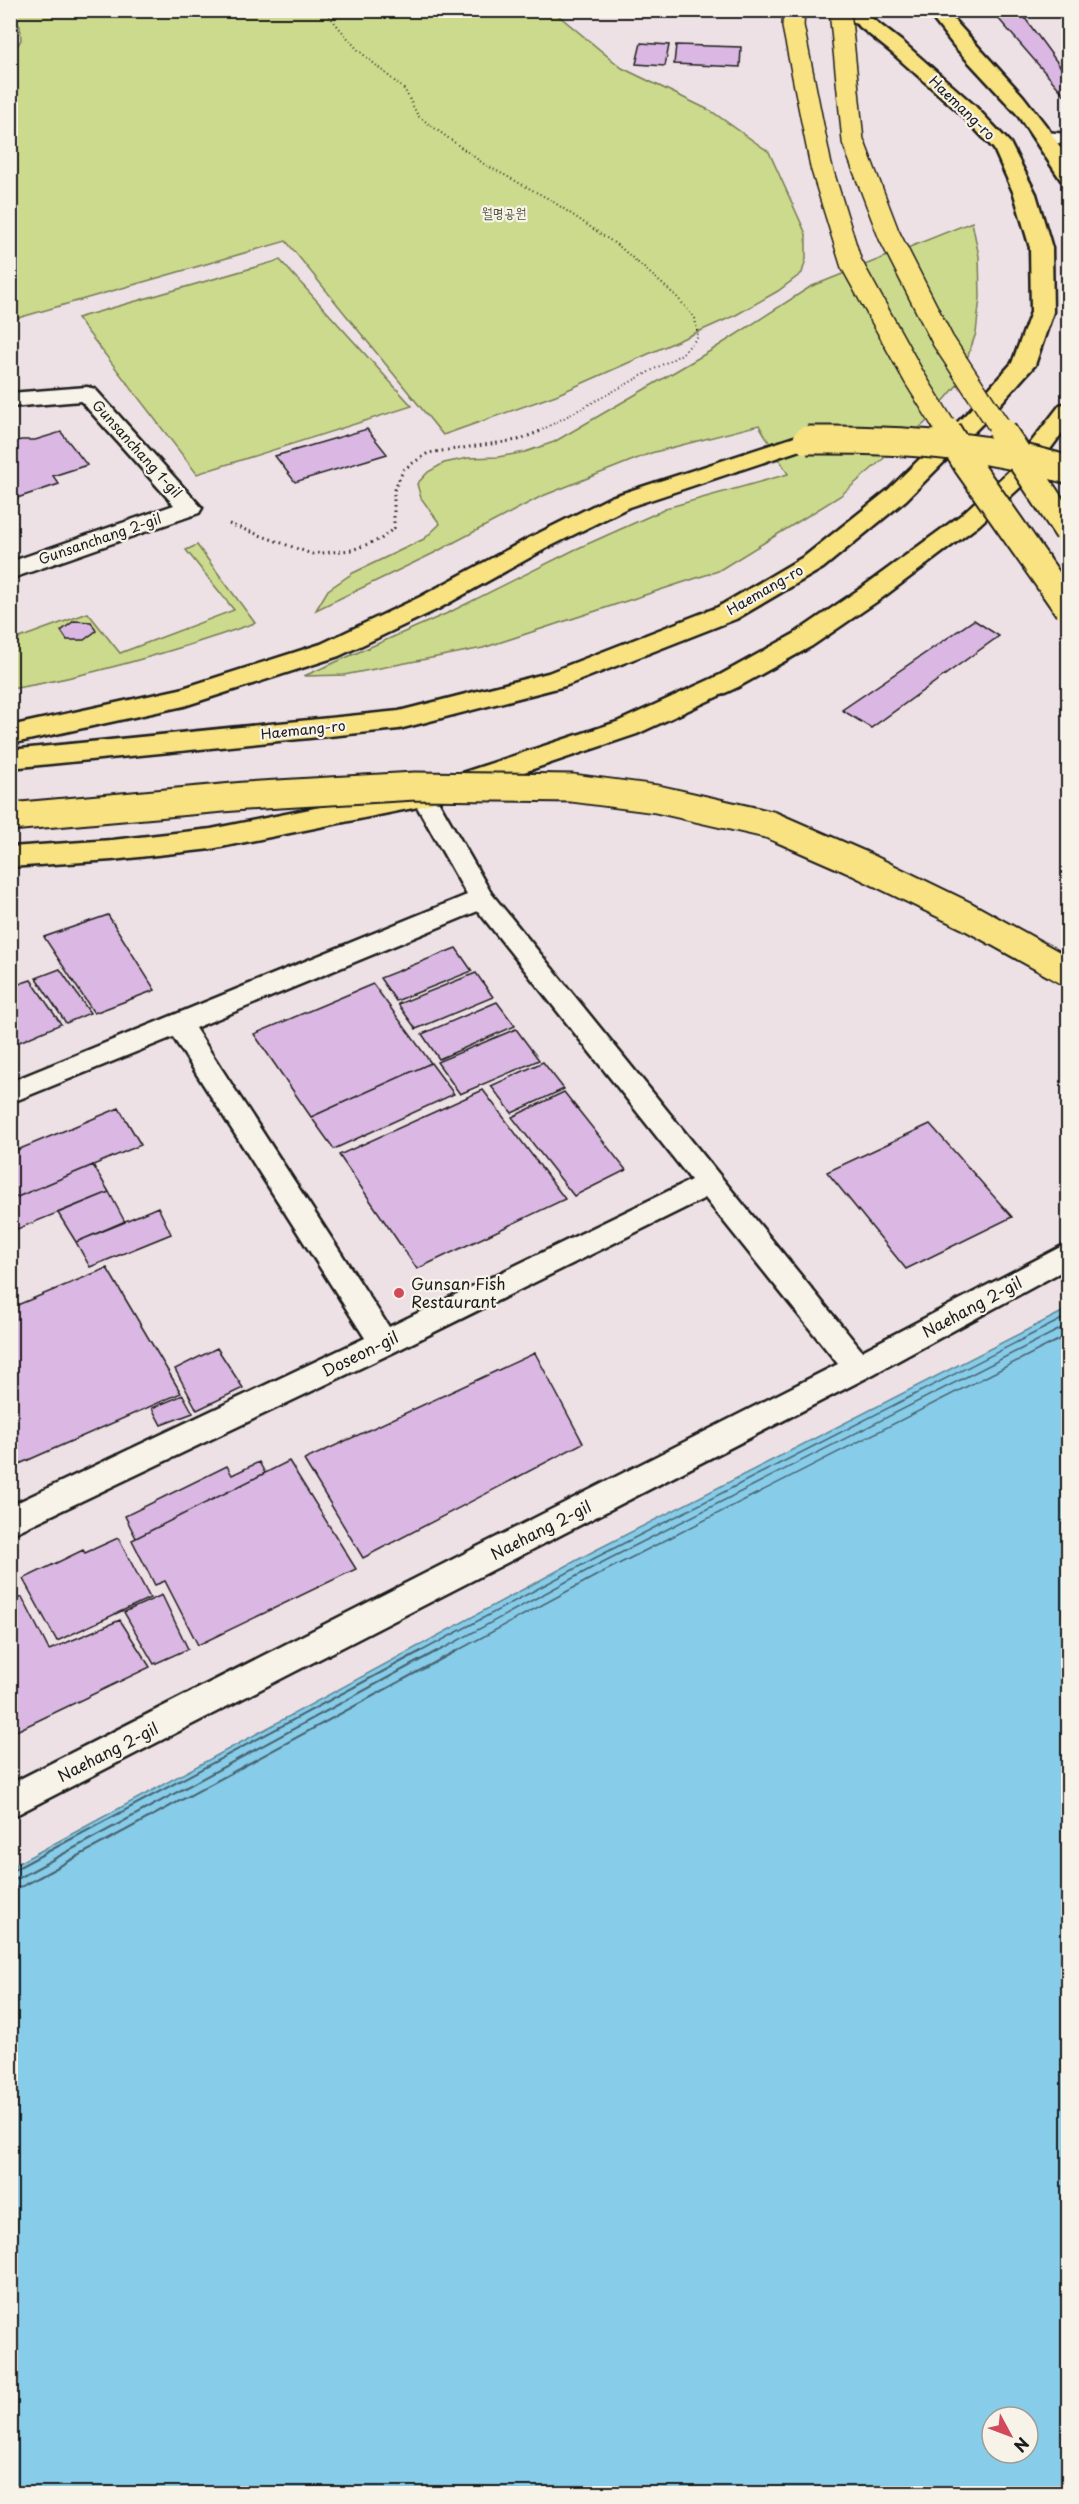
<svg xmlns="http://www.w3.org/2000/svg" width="1079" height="2504" font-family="'Playpen Sans','Poor Story',sans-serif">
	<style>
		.green { fill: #ccda8d; stroke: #747b54; stroke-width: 1.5 }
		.water { fill: #87cce8; stroke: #5c8696; stroke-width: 1.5; fill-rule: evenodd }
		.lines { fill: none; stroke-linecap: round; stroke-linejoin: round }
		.shore-far1 { stroke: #47626e; stroke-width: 1.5 }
		.shore { stroke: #47626e; stroke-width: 2 }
		.building { fill: #dab8e3; stroke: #1c1c1c; stroke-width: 1.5 }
		.lane-casing { stroke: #1c1c1c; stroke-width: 5 }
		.street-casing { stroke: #1c1c1c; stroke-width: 5 }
		.primary-casing { stroke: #1c1c1c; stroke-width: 5 }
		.highway-casing { stroke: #1c1c1c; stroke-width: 5 }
		.path-far1 { stroke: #1c1c1c; stroke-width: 2; stroke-dasharray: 1 3; stroke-linecap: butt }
		.path { stroke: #1c1c1c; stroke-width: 3; stroke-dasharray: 1.5 4; stroke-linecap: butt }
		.lane { fill: #f7f3e8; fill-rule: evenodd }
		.street { fill: #f7f3e8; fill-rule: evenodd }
		.primary { fill: #f8e281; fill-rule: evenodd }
		.highway { fill: #f8e281; fill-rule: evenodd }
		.highway-bridge-far1-casing { stroke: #1c1c1c; stroke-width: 24; stroke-linecap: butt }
		.highway-bridge-casing { stroke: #1c1c1c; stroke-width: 31; stroke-linecap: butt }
		.highway-bridge-far1 { stroke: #f8e281; stroke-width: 21 }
		.highway-bridge { stroke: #f8e281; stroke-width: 27 }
		.poi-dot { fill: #d1495b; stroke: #f7f3e8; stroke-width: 2 }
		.labels { text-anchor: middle; stroke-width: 4.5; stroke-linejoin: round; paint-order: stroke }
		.far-street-label { font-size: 14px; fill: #1c1c1c; stroke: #f7f3e8 }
		.far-park-label { font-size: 14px; fill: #51553e; stroke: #f7f3e8 }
		.poi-label { font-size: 16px; fill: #1c1c1c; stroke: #f7f3e8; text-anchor: start }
		.street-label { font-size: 16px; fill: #1c1c1c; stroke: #f7f3e8 }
	</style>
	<rect width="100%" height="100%" fill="#eee1e6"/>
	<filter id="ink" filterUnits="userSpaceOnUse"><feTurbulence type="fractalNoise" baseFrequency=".0167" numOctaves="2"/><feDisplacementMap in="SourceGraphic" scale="12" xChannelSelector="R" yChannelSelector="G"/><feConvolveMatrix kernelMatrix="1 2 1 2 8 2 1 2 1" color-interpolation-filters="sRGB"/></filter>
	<g filter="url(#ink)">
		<path class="green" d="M 11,10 L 553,11 L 622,68 L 711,111 L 769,152 L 806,234 L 806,259 L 802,273 L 778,291 L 736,315 L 556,395 L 443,435 L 286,241 L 11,320 L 10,56 L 21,40 L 20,26 L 11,17 Z
			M 972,222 L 979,256 L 980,297 L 976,333 L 958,384 L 925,423 L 840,496 L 718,571 L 483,648 L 344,675 L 304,676 L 450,612 L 574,550 L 670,507 L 788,474 L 759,425 L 651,453 L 540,497 L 432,554 L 316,610 L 328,590 L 353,573 L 424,539 L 440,524 L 421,498 L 417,484 L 428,472 L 444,463 L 468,458 L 498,457 L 525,452 L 554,442 L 712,350 L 810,287 Z
			M 280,260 L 412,406 L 197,474 L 77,318 Z
			M 197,545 L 255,623 C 175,651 95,675 11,689 L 11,641 L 88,613 L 120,653 L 234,610 L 186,550 Z"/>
		<path class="water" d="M 1068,1309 L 1068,2493 L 11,2493 L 11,1867 L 592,1552 ZM 992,2417 L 1028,2417 L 1028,2453 L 992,2453 Z"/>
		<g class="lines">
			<path class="shore-far1" d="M 418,1653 L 595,1558 L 1068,1316
				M 435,1653 L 599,1564 L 1068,1325
				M 453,1653 L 603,1572 L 1068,1335"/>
			<path class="shore" d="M 10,1872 L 421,1651
				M 10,1880 L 19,1878 L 437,1651
				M 10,1889 L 23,1886 L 456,1651"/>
		</g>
		<path class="building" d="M 991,10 L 1019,10 L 1068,77 L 1068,99 Z
			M 641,43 L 669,45 L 665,66 L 636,64 Z
			M 676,45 L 741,47 L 740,67 L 674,64 Z
			M 367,429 L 387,454 L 295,482 L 275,456 Z
			M 61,432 L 87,465 L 53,476 L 59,484 L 17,498 L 14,494 L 10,495 L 10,443 L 21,440 L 35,440 Z
			M 974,620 L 999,636 L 871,728 L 842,710 Z
			M 74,621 L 91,622 L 96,631 L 84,640 L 67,640 L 61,631 Z
			M 108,915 L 155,990 L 94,1013 L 44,937 Z
			M 456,948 L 472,971 L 396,1001 L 380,978 Z
			M 60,969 L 90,1013 L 66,1023 L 36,978 Z
			M 476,973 L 493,997 L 416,1029 L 398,1004 Z
			M 31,980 L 61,1024 L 10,1046 L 10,987 Z
			M 373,984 L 431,1063 L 311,1117 L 254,1034 Z
			M 497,1002 L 515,1026 L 439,1059 L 422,1034 Z
			M 516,1029 L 539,1060 L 460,1094 L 437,1062 Z
			M 543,1062 L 564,1089 L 512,1113 L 491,1086 Z
			M 431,1063 L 454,1094 L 334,1149 L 311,1117 Z
			M 483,1090 L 565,1199 L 417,1269 L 339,1155 Z
			M 564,1092 L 626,1170 L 574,1196 L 512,1117 Z
			M 119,1108 L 141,1145 L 10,1200 L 10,1153 Z
			M 930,1124 L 1012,1217 L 906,1269 L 827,1172 Z
			M 93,1165 L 109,1192 L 10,1232 L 10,1200 Z
			M 109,1192 L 125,1222 L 76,1242 L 58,1213 Z
			M 158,1207 L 171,1234 L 90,1267 L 76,1242 Z
			M 107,1268 L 181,1393 L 10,1468 L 10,1308 Z
			M 217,1348 L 243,1388 L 197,1410 L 175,1369 Z
			M 535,1353 L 583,1443 L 363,1558 L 304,1460 Z
			M 183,1395 L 193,1413 L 161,1425 L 152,1408 Z
			M 289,1461 L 356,1569 L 198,1645 L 165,1581 L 155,1585 L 132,1540 Z
			M 259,1462 L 265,1473 L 136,1538 L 125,1516 L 227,1466 L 232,1475 Z
			M 118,1538 L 150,1598 L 57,1641 L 23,1579 L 83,1550 L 85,1553 Z
			M 162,1595 L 188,1649 L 154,1664 L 124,1612 Z
			M 22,1597 L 49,1650 L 120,1620 L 150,1667 L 10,1734 L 10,1602 Z"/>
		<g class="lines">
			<g class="lane-casing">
				<path id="lane" d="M 1045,132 L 1068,134 L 1068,144 L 1039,141 L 1036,137 L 1039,133 Z
					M 423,788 L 432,790 L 491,893 L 862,1351 L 1068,1243 L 1068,1268 L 868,1377 L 10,1818 L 10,1784 L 838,1364 L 705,1198 L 394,1352 L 10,1535 L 10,1506 L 365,1338 L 173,1037 L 10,1103 L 10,1082 L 467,895 L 411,796 L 414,790 ZM 478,911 L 691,1180 L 389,1327 L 195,1028 Z"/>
			</g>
			<g class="street-casing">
				<path id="street" d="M 87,387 L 95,389 L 202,508 L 199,513 L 10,579 L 10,562 L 174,505 L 81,401 L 10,407 L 10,393 Z"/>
			</g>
			<g class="primary-casing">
				<path id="primary" d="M 839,10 L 861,10 L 905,44 L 974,105 L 1010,143 L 1036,194 L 1052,248 L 1053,312 L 1035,365 L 985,421 L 906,500 L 823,568 L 736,619 L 565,686 L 399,729 L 10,768 L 10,750 L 399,711 L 548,673 L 718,607 L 805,556 L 888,490 L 969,411 L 1012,363 L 1031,312 L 1030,248 L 1014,194 L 994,149 L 960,113 L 891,52 Z
					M 926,10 L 945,10 L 1023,96 L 1047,127 L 1068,159 L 1068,182 L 1061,180 L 1017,114 L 954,46 Z
					M 1068,403 L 1068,425 L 1026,482 L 979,525 L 882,598 L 812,646 L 738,687 L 637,734 L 423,806 L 211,849 L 112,860 L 10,867 L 10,847 L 112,840 L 211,829 L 419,787 L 617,722 L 720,675 L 794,634 L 864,586 L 961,515 L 1008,472 L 1060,405 Z"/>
			</g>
			<g class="highway-casing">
				<path id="highway" d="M 807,433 L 815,435 L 819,440 L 815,445 L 629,507 L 547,548 L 438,609 L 339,656 L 184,706 L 10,744 L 10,726 L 180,689 L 321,644 L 420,597 L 529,538 L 611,497 Z"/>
			</g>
			<path class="path-far1" d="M 324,10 L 357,49 L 405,90 L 418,116 L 484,164 L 549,199 L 620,247 L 676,296 L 695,318 L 698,337 L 682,354 L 538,432"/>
			<path class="path" d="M 229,524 L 312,554 L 352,550 L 381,539 L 394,528 L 394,490 L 404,469 L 428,453 L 518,440 L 541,431"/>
			<use href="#lane" class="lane"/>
			<use href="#street" class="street"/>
			<use href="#primary" class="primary"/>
			<use href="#highway" class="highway"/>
			<g class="highway-bridge-far1-casing">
				<path id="highway-bridge-far1" d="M 794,10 L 793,26 L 821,166 L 851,263 L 914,377 L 948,432
					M 840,10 L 853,141 L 889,235 L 943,341 L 1003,432"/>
			</g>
			<g class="highway-bridge-casing">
				<path id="highway-bridge" d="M 947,431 L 967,464 L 1068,608
					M 1002,431 L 1068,531
					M 807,440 C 896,439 982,443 1068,470
					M 10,817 L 245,796 L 415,786 L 572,788 L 657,799 L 771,825 L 858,863 L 967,916 L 1068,972"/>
			</g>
			<use href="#highway-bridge-far1" class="highway-bridge-far1"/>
			<use href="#highway-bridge" class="highway-bridge"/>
		</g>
	</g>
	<circle class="poi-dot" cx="399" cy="1293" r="6"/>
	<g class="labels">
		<g class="far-street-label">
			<text transform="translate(962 108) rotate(44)" y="5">Haemang-ro</text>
			<text transform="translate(137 449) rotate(48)" y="5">Gunsanchang 1-gil</text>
			<text transform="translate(100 539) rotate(-19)" y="5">Gunsanchang 2-gil</text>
			<text transform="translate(765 590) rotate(-30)" y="5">Haemang-ro</text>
			<text transform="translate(303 730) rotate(-6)" y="5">Haemang-ro</text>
		</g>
		<g class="far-park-label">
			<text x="504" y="218">월명공원</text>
		</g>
		<g class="poi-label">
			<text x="411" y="1290">Gunsan Fish<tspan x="411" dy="18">Restaurant</tspan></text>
		</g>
		<g class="street-label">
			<text transform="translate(972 1307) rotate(-28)" y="6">Naehang 2-gil</text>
			<text transform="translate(360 1354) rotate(-26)" y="6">Doseon-gil</text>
			<text transform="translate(541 1530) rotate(-27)" y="6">Naehang 2-gil</text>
			<text transform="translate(108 1752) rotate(-27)" y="6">Naehang 2-gil</text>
		</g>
	</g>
	<rect width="1079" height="2504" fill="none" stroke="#f7f3e8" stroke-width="36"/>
	<rect x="18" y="18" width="1043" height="2468" fill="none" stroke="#1c1c1c" stroke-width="2" filter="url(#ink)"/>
	<g transform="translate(1010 2435) rotate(131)"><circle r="28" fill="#f7f3e8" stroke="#9f9d96" stroke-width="1.5"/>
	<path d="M0-4.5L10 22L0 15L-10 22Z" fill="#d1495b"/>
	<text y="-9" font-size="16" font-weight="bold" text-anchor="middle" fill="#1c1c1c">N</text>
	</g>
</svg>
